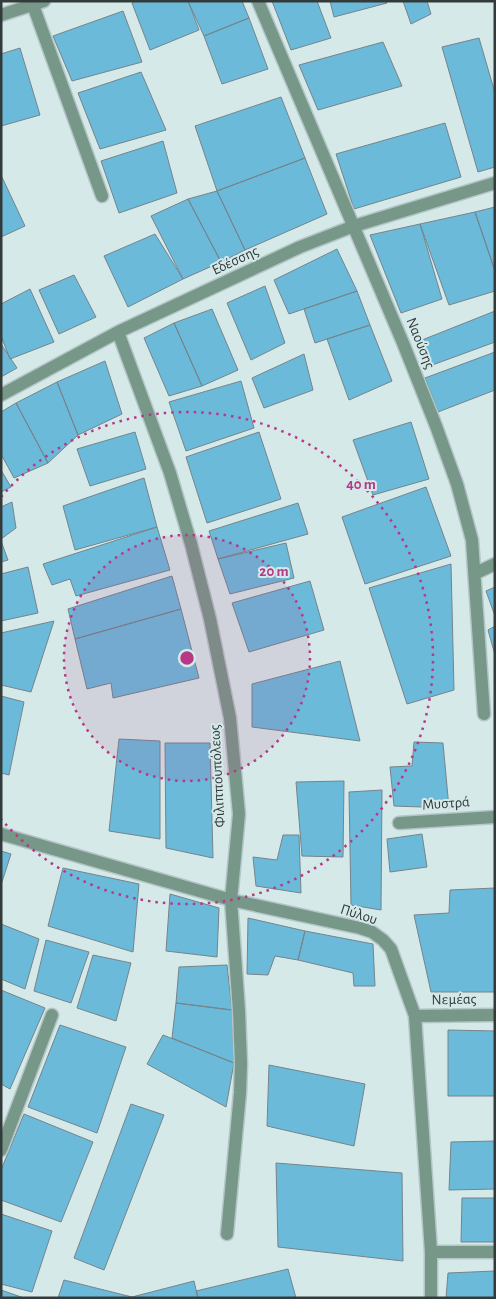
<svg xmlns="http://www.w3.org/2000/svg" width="496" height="1299" font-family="'Alegreya Sans',sans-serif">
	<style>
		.building { fill: #6bbada; stroke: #75848b }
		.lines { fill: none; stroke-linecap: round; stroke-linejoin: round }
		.minor-casing { stroke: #b4c6c6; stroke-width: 15 }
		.minor { stroke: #779789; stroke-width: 12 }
		.ring { fill: none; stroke: #b63887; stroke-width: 2.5; stroke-dasharray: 2.5 5 }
		.labels { text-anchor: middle; stroke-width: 4; stroke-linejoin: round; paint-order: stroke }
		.street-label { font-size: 15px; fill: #323a3a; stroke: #d5e9e9 }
		.centre { fill: #b63887; stroke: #d5e9e9; stroke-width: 2.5 }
		.ring-label { font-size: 15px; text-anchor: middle; font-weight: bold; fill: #b63887; stroke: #d5e9e9; stroke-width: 4; stroke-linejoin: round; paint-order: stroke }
	</style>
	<rect width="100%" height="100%" fill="#d5e9e9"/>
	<path class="building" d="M 136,1 L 188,1 L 199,30 L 150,50 L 132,3 Z
		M 188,1 L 242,1 L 249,18 L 204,36 Z
		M 272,1 L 317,1 L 331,38 L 291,50 Z
		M 330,1 L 386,1 L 387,3 L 334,17 Z
		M 403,1 L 427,1 L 431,14 L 411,24 Z
		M 123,11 L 142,62 L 72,81 L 53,36 Z
		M 249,18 L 268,69 L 222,84 L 204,36 Z
		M 479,38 L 495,93 L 495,167 L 478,172 L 442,47 Z
		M 383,42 L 402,86 L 318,110 L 299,65 Z
		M 20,48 L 40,115 L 1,126 L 1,54 Z
		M 141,72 L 166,130 L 100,149 L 78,93 Z
		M 281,97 L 305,158 L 217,191 L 195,126 Z
		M 445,123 L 461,177 L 354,209 L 336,154 Z
		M 163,141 L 177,193 L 119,213 L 101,161 Z
		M 305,158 L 327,214 L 245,250 L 217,191 Z
		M 1,175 L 25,226 L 1,237 Z
		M 217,191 L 245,250 L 221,262 L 188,199 Z
		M 188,199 L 221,262 L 183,279 L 151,216 Z
		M 495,207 L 495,271 L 475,212 Z
		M 475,212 L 495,271 L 495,291 L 449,305 L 420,224 Z
		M 420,224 L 442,299 L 401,313 L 370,235 Z
		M 155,234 L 183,279 L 128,307 L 104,256 Z
		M 337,249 L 357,291 L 289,314 L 274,280 Z
		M 74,275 L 96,317 L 59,334 L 39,290 Z
		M 265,286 L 285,343 L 251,360 L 227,303 Z
		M 30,289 L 54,342 L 10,359 L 1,336 L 1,304 Z
		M 357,291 L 370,325 L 315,343 L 304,309 Z
		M 212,309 L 238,370 L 202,386 L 174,323 Z
		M 495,311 L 495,342 L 427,367 L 417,342 Z
		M 174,323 L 202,386 L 169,396 L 144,338 Z
		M 370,325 L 392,381 L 349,400 L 327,339 Z
		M 1,344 L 17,368 L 1,377 Z
		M 495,352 L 495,390 L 438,412 L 425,378 Z
		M 304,354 L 313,390 L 264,408 L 252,378 Z
		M 105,361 L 122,414 L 78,435 L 57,382 Z
		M 241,381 L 254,428 L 186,451 L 169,402 Z
		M 57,382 L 78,435 L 48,463 L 16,403 Z
		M 16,403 L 48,463 L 14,478 L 1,454 L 1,412 Z
		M 411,422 L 429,479 L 373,495 L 353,440 Z
		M 135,432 L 146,469 L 90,486 L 77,449 Z
		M 259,432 L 281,499 L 207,523 L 186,457 Z
		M 1,470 L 11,487 L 1,492 Z
		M 144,478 L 157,527 L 75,550 L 63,506 Z
		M 426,487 L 451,556 L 365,584 L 342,517 Z
		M 12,502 L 16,528 L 1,539 L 1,507 Z
		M 298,503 L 308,534 L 218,559 L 209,531 Z
		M 157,527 L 170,570 L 76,596 L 70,579 L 52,585 L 43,564 Z
		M 1,541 L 8,560 L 1,562 Z
		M 286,543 L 294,578 L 230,594 L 218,559 Z
		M 451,564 L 454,690 L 407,704 L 369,588 Z
		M 28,567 L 38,613 L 1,621 L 1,574 Z
		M 172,576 L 181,609 L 75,639 L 68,609 Z
		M 310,581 L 324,630 L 249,652 L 232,603 Z
		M 495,587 L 495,616 L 486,591 Z
		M 181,609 L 199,678 L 113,698 L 111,683 L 87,689 L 75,639 Z
		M 54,621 L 31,692 L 1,685 L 1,633 Z
		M 495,626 L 495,655 L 488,630 Z
		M 340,661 L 360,741 L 252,727 L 252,684 Z
		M 1,696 L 24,702 L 9,775 L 1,773 Z
		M 119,739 L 160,741 L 160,839 L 109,831 Z
		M 414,742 L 443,743 L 449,808 L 394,806 L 390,767 L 412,766 Z
		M 165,743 L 210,743 L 213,858 L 166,848 Z
		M 344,781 L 343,857 L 302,856 L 296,782 Z
		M 382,790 L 381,910 L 351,905 L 349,792 Z
		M 422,834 L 427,867 L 390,872 L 387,839 Z
		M 283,835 L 299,835 L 301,893 L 256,886 L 253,857 L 277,860 Z
		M 1,851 L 11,854 L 1,885 Z
		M 63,868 L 139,884 L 133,952 L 48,926 Z
		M 495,888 L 495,992 L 431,992 L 414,915 L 449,913 L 450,890 Z
		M 170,894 L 219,908 L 217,957 L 166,951 Z
		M 248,918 L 305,931 L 298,960 L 275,956 L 268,975 L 247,974 Z
		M 1,924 L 39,939 L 25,989 L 1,979 Z
		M 305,931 L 373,944 L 375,986 L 354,986 L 353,973 L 298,960 Z
		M 46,940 L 89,952 L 71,1003 L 34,991 Z
		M 93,955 L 131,963 L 116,1021 L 77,1008 Z
		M 227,965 L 232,1010 L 176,1003 L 179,967 Z
		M 1,990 L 45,1008 L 10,1089 L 1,1084 Z
		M 176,1003 L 232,1010 L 234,1063 L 172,1038 Z
		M 60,1025 L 126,1047 L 97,1133 L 28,1107 Z
		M 448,1030 L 495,1031 L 495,1096 L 448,1096 Z
		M 163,1035 L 234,1063 L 226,1107 L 147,1064 Z
		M 269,1065 L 365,1084 L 354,1146 L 267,1126 Z
		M 131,1104 L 164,1115 L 104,1270 L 74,1258 Z
		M 24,1114 L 93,1142 L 61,1222 L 1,1200 L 1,1170 Z
		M 495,1141 L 495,1189 L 449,1190 L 451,1142 Z
		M 276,1163 L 402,1173 L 403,1261 L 278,1247 Z
		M 462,1198 L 495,1198 L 495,1242 L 461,1242 Z
		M 1,1214 L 52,1231 L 32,1292 L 1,1284 Z
		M 288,1269 L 296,1298 L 198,1298 L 196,1291 Z
		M 495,1271 L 495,1298 L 446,1298 L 448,1273 Z
		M 64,1280 L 132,1297 L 194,1281 L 198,1298 L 58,1298 Z
		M 1,1290 L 24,1298 L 1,1298 Z"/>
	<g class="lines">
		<g class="minor-casing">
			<path id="minor" d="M 258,1 L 403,343 L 436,426 L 457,484 L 472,540 L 484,714
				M 33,5 L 102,196
				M 1,15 L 44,1
				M 118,332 L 170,473 L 191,544 L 210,619 L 230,718 L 239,814 L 231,900 L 239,1011 L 241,1064 L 240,1093 L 227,1234
				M 1,395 L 118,332 L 300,247 L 354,226 L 495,183
				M 476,573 L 495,564
				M 399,823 L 495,817
				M 1,834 L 231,900 L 360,928 L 372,932 L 383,940 L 391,949 L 415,1016 L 431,1252 L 431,1298
				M 415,1016 L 495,1015
				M 1,1150 L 52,1015
				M 431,1252 L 495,1252"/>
		</g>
		<use href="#minor" class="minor"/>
	</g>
	<circle cx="187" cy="658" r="123" fill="#b63887" fill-opacity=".12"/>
	<g class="ring">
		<circle cx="187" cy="658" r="123"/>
		<path d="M1 497A246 246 0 1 1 1 819"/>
	</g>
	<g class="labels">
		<g class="street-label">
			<text transform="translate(235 260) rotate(-25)" y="5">Εδέσσης</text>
			<text transform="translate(421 343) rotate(68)" y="5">Ναούσης</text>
			<text transform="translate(217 776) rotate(-93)" y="5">Φιλιππουπόλεως</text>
			<text transform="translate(446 803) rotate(-4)" y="5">Μυστρά</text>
			<text transform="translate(359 914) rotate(18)" y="5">Πύλου</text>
			<text transform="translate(454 999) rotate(-1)" y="5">Νεμέας</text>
		</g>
	</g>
	<circle cx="187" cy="658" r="8" class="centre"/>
	<g class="ring-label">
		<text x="361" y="489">40 m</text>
		<text x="274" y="576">20 m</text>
	</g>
	<rect width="496" height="1299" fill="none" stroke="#323a3a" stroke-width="5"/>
</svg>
